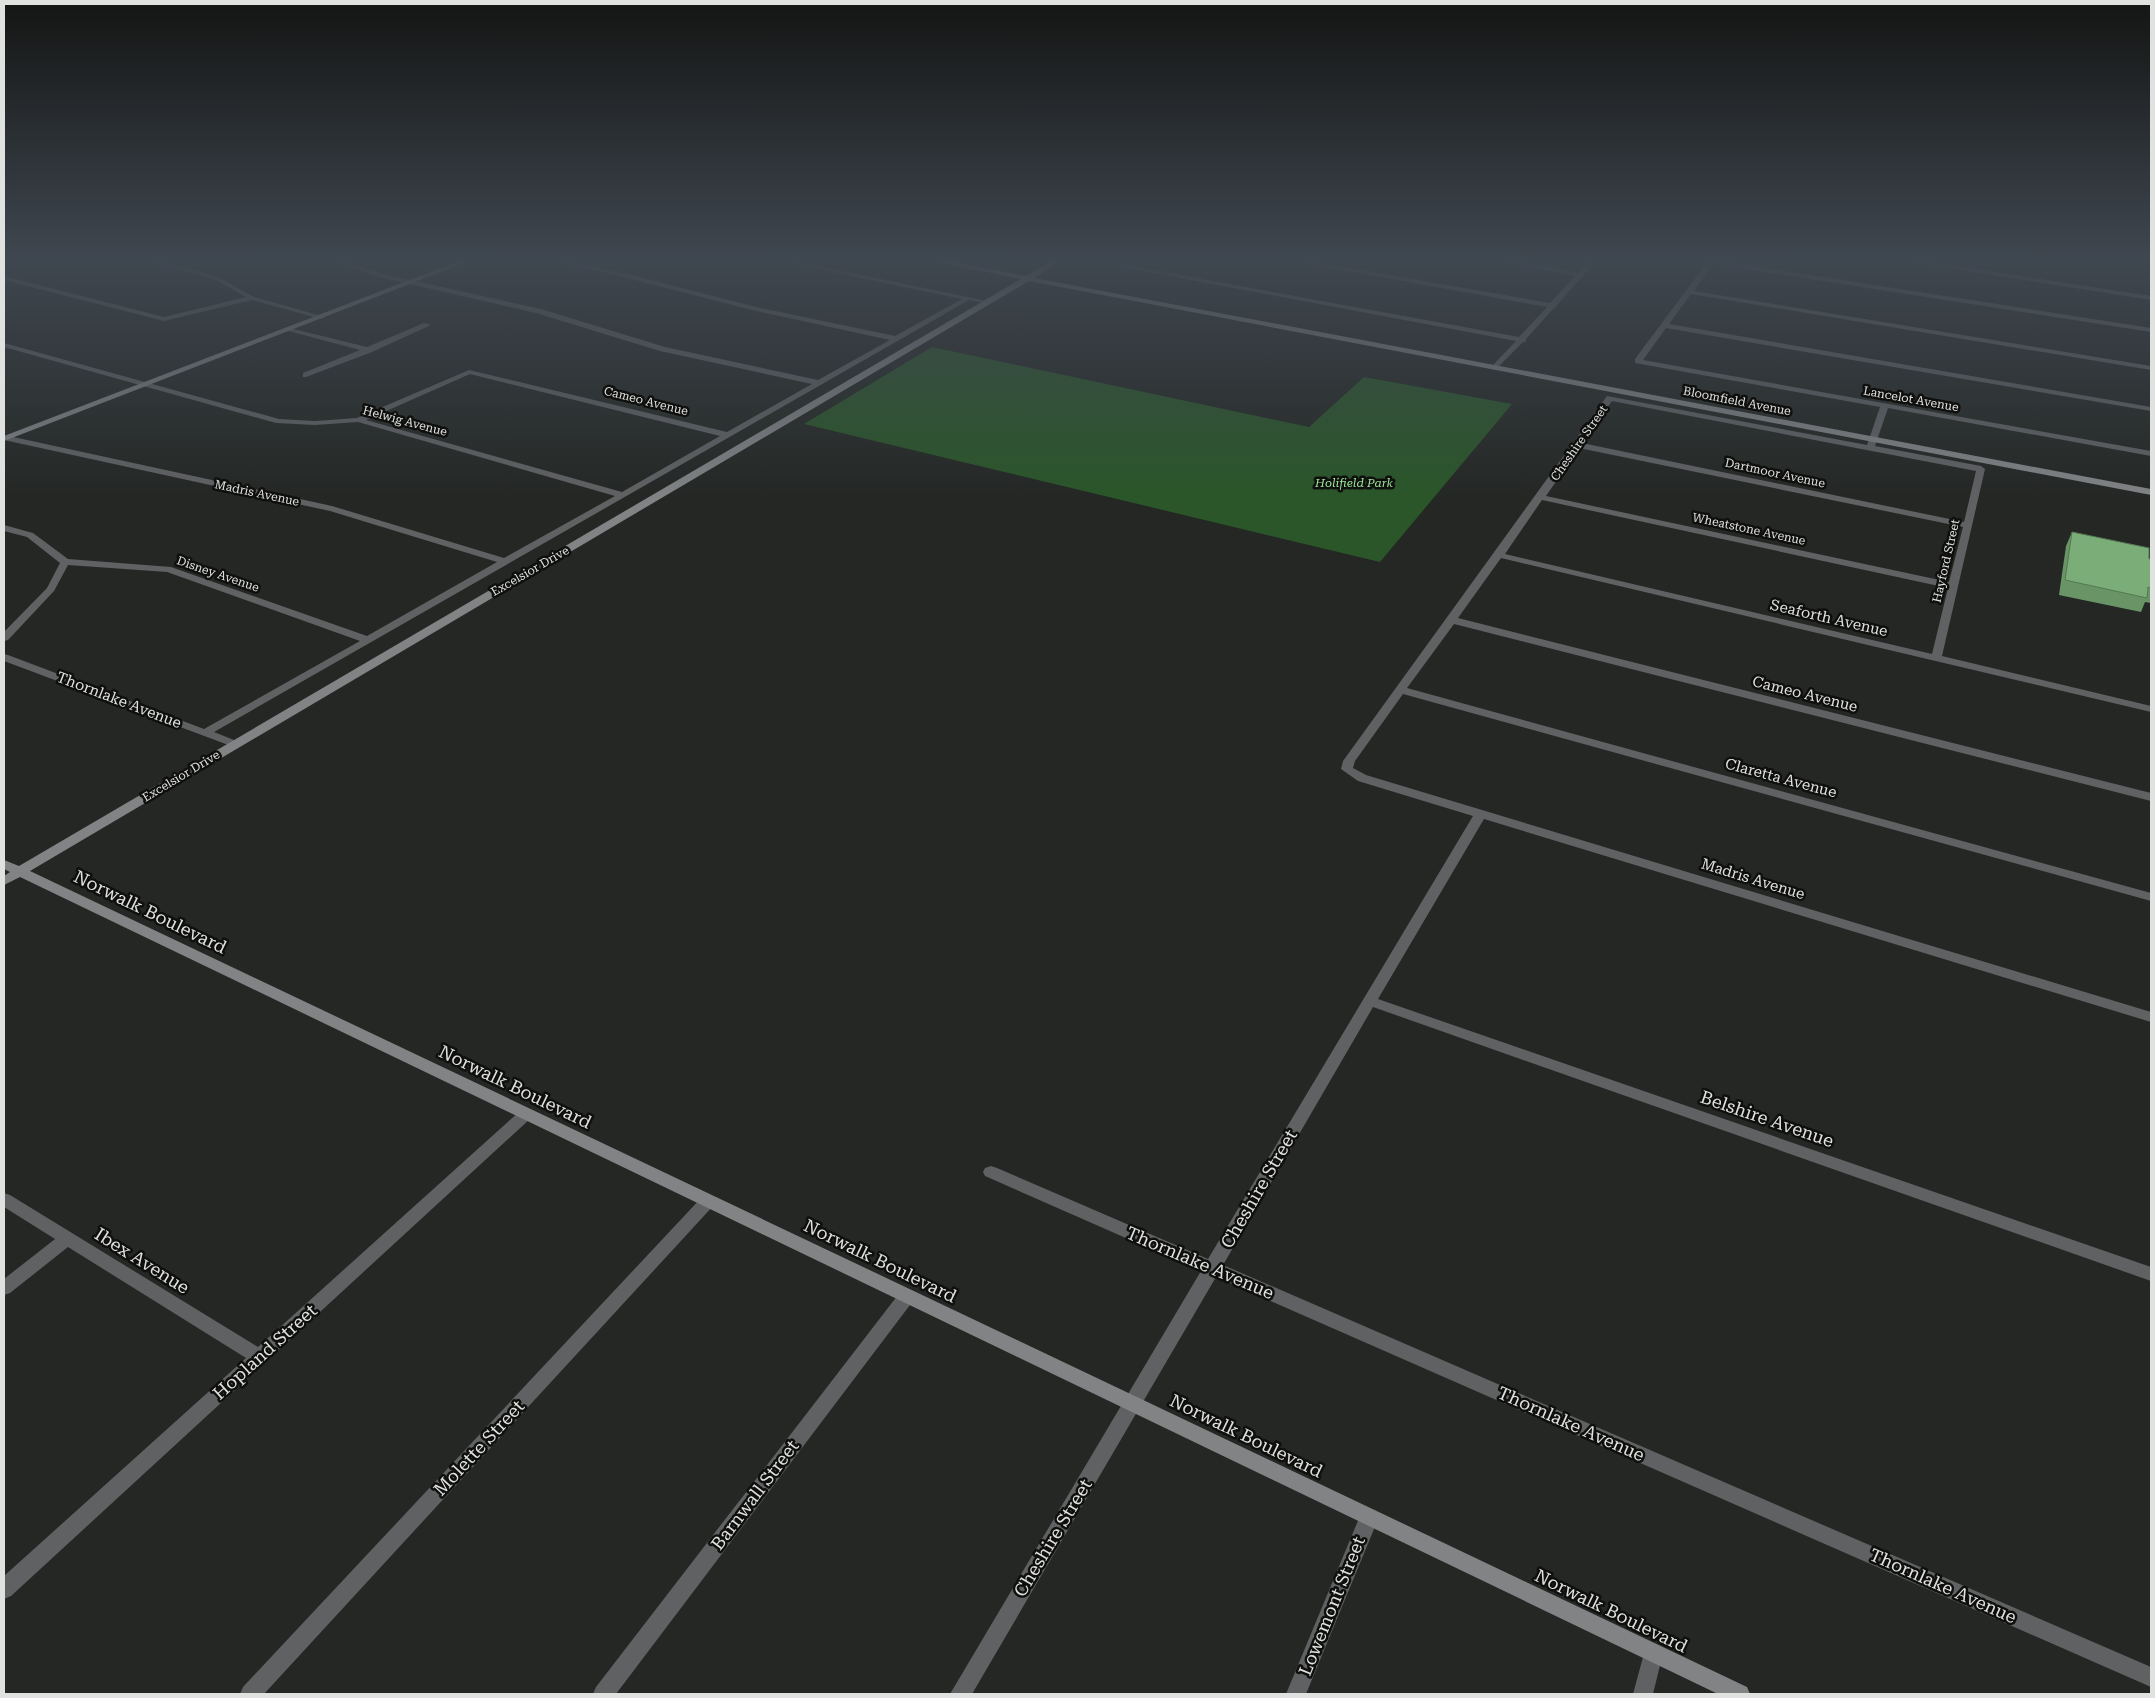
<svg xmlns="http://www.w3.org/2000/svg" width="2155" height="1698" font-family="'Roboto Serif',serif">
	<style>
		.green { fill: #2a5629 }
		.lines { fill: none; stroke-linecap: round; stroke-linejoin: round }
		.street { fill: #606163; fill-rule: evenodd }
		.secondary { fill: #818385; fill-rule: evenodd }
		.wall { fill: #699566 }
		.building { fill: #7aad77; stroke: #557953 }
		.labels { text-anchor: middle; stroke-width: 5; stroke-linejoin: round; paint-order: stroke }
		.far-street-label { font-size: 12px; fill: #e0e2e0; stroke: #0f100e }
		.far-park-label { font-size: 12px; font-style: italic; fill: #9fe79c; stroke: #0f100e }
		.street-label { font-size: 15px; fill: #e0e2e0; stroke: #0f100e }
		.near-street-label { font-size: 18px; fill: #e0e2e0; stroke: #0f100e }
	</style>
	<rect width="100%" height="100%" fill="#242724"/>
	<path class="green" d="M 932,347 L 1309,427 L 1364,377 L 1512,404 L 1380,562 L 804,424 Z"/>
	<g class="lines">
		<path class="street" d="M 146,261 L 159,261 L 218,277 L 254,297 L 325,317 L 321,319 L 252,300 L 164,321 L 4,280 L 4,276 L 164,317 L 246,297 L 214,279 Z
			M 332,261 L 343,261 L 379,273 L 541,309 L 665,347 L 818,380 L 890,340 L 756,311 L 631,279 L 553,261 L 568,261 L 632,275 L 756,307 L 895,336 L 962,299 L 779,261 L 794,261 L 992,302 L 988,304 L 969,300 L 214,732 L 239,742 L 241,744 L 239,746 L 231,746 L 4,661 L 4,654 L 8,655 L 204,729 L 360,641 L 167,572 L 68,565 L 54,591 L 8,640 L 4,641 L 4,632 L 47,588 L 60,563 L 27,537 L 4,531 L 4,525 L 33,533 L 68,559 L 171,567 L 367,636 L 497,562 L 330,511 L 4,440 L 4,435 L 332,506 L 504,558 L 615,496 L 358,422 L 315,425 L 276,423 L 4,347 L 4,343 L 279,419 L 315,421 L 357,418 L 469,370 L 727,432 L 812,384 L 660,351 L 536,313 L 375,276 ZM 470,374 L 720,436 L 622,492 L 366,420 Z
			M 1292,261 L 1309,261 L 1550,303 L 1575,276 L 1497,261 L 1514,261 L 1579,273 L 1589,261 L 1596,261 L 1557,305 L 1556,307 L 1554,308 L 1526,339 L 1526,342 L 1523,342 L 1495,370 L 1491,368 L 1492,366 L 1516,341 L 1122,267 L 1125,265 L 1519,337 L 1547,307 Z
			M 1708,261 L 1721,261 L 2151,328 L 2151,332 L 1713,264 L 1694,291 L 2151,366 L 2151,370 L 1691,294 L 1669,324 L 2151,407 L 2151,411 L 1666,328 L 1643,360 L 2151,451 L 2151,456 L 1888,408 L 1875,446 L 1981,466 L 1985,469 L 1942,656 L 2151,706 L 2151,712 L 1501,558 L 1458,618 L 2151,793 L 2151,801 L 1454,624 L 1407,688 L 2151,893 L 2151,901 L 1403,694 L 1355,761 L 1353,768 L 1366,775 L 2151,1012 L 2151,1022 L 1484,819 L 1378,999 L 2151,1267 L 2151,1281 L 1373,1007 L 1223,1265 L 2151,1667 L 2151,1687 L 1216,1277 L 972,1694 L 950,1694 L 1201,1271 L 985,1176 L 983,1172 L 985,1168 L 991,1166 L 997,1168 L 1208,1259 L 1473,816 L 1358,781 L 1341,769 L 1343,761 L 1607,396 L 1867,445 L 1880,407 L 1635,363 L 1635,359 ZM 1612,401 L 1976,471 L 1964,522 L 1582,443 ZM 1579,448 L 1963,527 L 1949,582 L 1546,496 ZM 1542,500 L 1948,588 L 1932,654 L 1505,554 Z
			M 1903,261 L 1922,261 L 2151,296 L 2151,300 Z
			M 424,323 L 431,325 L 372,352 L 306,377 L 303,377 L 303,373 L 360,350 L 285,330 L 289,328 L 367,347 Z
			M 526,1108 L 531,1110 L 534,1114 L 531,1118 L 11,1596 L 4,1599 L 4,1576 L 246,1358 L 68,1247 L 10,1293 L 4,1295 L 4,1279 L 55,1239 L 4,1207 L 4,1193 L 10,1195 L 258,1347 L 521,1110 Z
			M 708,1195 L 714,1197 L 716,1201 L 714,1205 L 264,1694 L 240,1694 L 243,1687 L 702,1197 Z
			M 907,1289 L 913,1291 L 915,1296 L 913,1301 L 616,1694 L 593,1694 L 596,1687 L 901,1291 Z
			M 1369,1508 L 1376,1511 L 1379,1517 L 1306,1694 L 1286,1694 L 1362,1511 Z
			M 1653,1643 L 1660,1646 L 1663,1653 L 1653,1694 L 1633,1694 L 1646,1646 Z"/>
		<path class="secondary" d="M 459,261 L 469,261 L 4,441 L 4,436 Z
			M 933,261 L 949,261 L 1026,276 L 1051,261 L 1060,261 L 1034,278 L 2151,489 L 2151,495 L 1029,281 L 30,871 L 1747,1687 L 1750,1694 L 1718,1694 L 20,877 L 4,885 L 4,876 L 10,872 L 4,869 L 4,860 L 19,866 L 1021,279 Z"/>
	</g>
	<path class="wall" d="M 2072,532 L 2151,559 L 2151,603 L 2145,602 L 2141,612 L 2059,595 L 2066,546 Z"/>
	<path class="building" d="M 2072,532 L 2149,548 L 2149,559 L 2151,559 L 2151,588 L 2148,587 L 2147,598 L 2065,580 Z"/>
	<linearGradient id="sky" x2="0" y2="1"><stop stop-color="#141514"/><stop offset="0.52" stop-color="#3f4750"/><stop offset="1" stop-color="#3f4750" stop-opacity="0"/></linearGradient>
	<rect width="2155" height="499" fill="url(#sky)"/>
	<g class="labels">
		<g class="far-street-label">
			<text transform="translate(1911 399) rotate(10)" y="4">Lancelot Avenue</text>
			<text transform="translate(646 401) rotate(14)" y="4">Cameo Avenue</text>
			<text transform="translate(1737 401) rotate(11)" y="4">Bloomfield Avenue</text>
			<text transform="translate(405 421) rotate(15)" y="4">Helwig Avenue</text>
			<text transform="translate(1579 443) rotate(-55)" y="4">Cheshire Street</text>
			<text transform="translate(1775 473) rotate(12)" y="4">Dartmoor Avenue</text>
			<text transform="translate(257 493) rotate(12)" y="4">Madris Avenue</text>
			<text transform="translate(1749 529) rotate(12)" y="4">Wheatstone Avenue</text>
			<text transform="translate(1946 561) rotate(-77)" y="4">Hayford Street</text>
			<text transform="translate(530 571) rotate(-30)" y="4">Excelsior Drive</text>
			<text transform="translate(218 574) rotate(19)" y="4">Disney Avenue</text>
			<text transform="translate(181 776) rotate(-31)" y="4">Excelsior Drive</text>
		</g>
		<g class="far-park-label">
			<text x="1354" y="487">Holifield Park</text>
		</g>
		<g class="street-label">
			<text transform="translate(1829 618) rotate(13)" y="5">Seaforth Avenue</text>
			<text transform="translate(1805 694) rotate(14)" y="5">Cameo Avenue</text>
			<text transform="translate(119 700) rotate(21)" y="5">Thornlake Avenue</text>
			<text transform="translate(1781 778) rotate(15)" y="5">Claretta Avenue</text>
			<text transform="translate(1753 879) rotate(17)" y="5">Madris Avenue</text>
		</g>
		<g class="near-street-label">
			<text transform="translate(150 912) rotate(26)" y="6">Norwalk Boulevard</text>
			<text transform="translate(515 1087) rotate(26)" y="6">Norwalk Boulevard</text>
			<text transform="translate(1767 1119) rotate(19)" y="6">Belshire Avenue</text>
			<text transform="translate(1259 1189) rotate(-60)" y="6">Cheshire Street</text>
			<text transform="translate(142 1261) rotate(32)" y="6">Ibex Avenue</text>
			<text transform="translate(880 1261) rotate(26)" y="6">Norwalk Boulevard</text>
			<text transform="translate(1200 1263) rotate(23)" y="6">Thornlake Avenue</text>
			<text transform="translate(265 1352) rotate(-42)" y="6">Hopland Street</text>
			<text transform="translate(1571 1424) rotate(24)" y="6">Thornlake Avenue</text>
			<text transform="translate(1246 1436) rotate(26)" y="6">Norwalk Boulevard</text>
			<text transform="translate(479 1448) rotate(-47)" y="6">Molette Street</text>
			<text transform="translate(755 1495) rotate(-53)" y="6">Barnwall Street</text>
			<text transform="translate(1053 1538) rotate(-59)" y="6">Cheshire Street</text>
			<text transform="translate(1943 1586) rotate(24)" y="6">Thornlake Avenue</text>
			<text transform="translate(1332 1606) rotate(-68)" y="6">Lowemont Street</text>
			<text transform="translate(1611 1611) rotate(26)" y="6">Norwalk Boulevard</text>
		</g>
	</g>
	<rect width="2155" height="1698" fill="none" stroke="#e0e2e0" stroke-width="10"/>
</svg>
